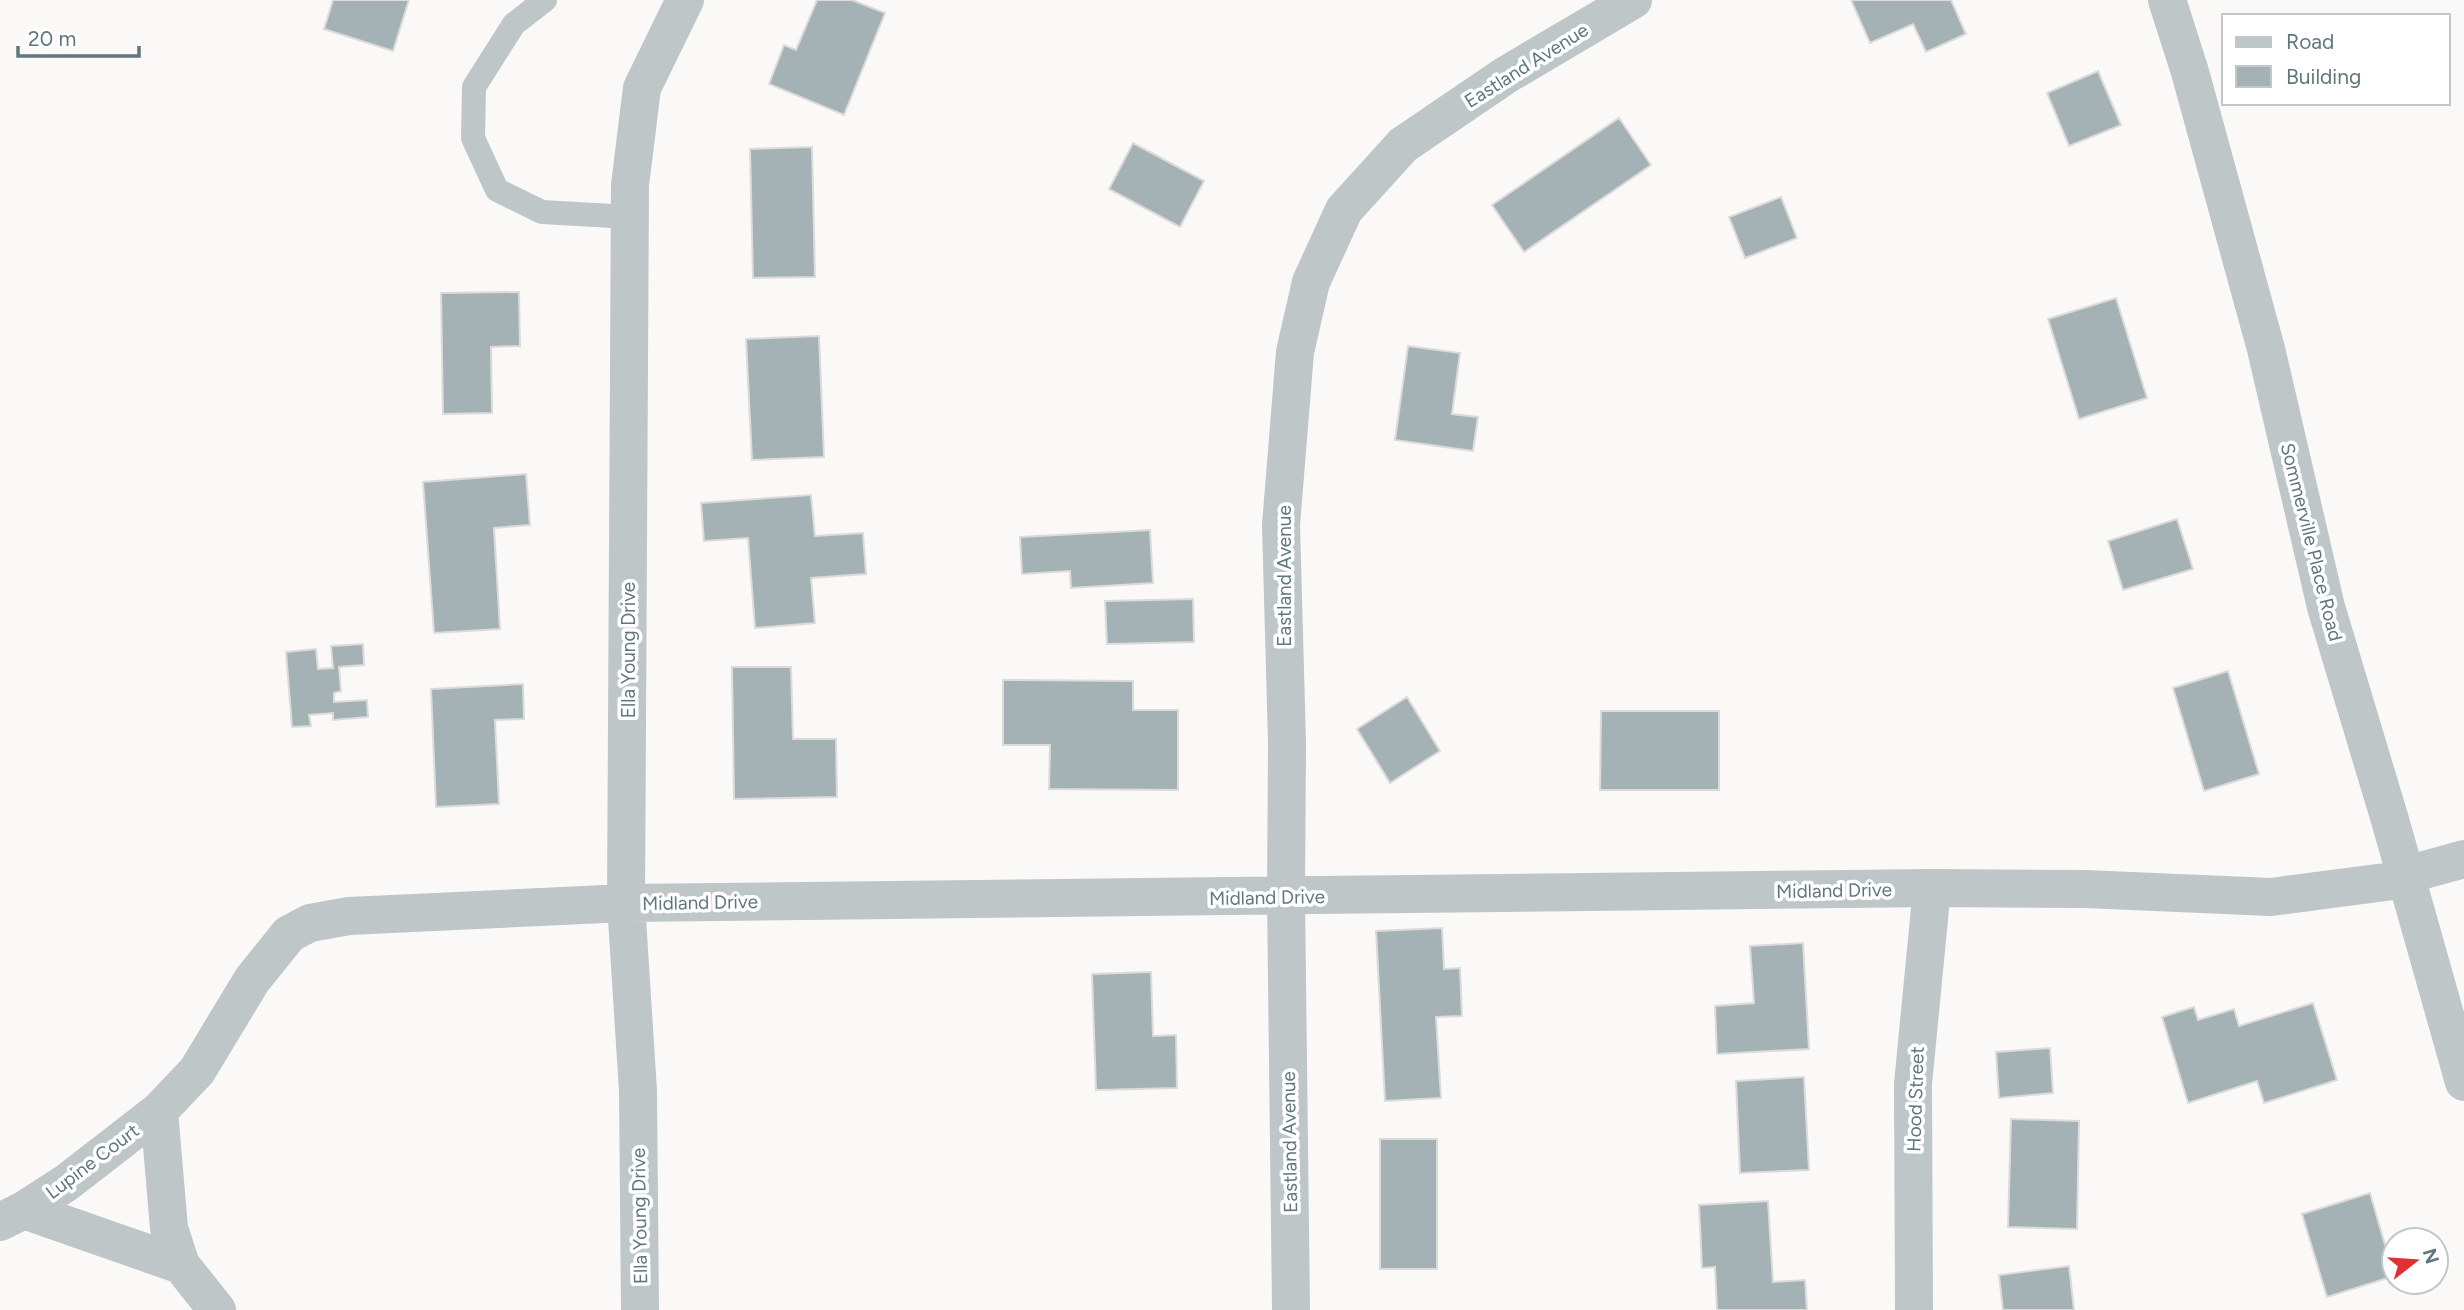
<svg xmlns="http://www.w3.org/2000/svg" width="2464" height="1310" font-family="Figtree,sans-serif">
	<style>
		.building { fill: #a5b2b5; stroke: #dcdbda; stroke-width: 2 }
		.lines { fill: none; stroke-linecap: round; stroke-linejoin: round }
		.lane { stroke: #bec6c8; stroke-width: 24 }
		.street { stroke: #bec6c8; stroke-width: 38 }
		.labels { text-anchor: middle; stroke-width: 7; stroke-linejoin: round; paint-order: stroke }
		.street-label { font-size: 19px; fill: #60777c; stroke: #fff }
	</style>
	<rect width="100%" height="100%" fill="#faf9f8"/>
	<path class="building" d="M 333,0 L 409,0 L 393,51 L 324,29 Z
		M 817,0 L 852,0 L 885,13 L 844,115 L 769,84 L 784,45 L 796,50 Z
		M 1851,0 L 1951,0 L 1966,34 L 1926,52 L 1913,24 L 1870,43 Z
		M 2098,71 L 2121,125 L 2069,146 L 2047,93 Z
		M 1619,118 L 1651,165 L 1524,252 L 1492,205 Z
		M 1133,143 L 1204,181 L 1180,227 L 1109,189 Z
		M 812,147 L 815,277 L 753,278 L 750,149 Z
		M 1781,197 L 1797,238 L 1745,258 L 1729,217 Z
		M 519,292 L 520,346 L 491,347 L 492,413 L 443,414 L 441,293 Z
		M 2116,298 L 2147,398 L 2079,419 L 2048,319 Z
		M 819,336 L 824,457 L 752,460 L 746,339 Z
		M 1408,346 L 1460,353 L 1452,414 L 1478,417 L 1473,451 L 1395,440 Z
		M 526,474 L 530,525 L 494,528 L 500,629 L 434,633 L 423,482 Z
		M 811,495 L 815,536 L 863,533 L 866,574 L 811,578 L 815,623 L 755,628 L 748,538 L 704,541 L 701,503 Z
		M 2177,519 L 2193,569 L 2123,590 L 2108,541 Z
		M 1150,530 L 1153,583 L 1071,588 L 1070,571 L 1022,574 L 1020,537 Z
		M 1193,599 L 1194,642 L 1107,644 L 1105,601 Z
		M 363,644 L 364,665 L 339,667 L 341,691 L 334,693 L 334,702 L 367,700 L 368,717 L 333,720 L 333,713 L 309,715 L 311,726 L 292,727 L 286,652 L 316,649 L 318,669 L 333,668 L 331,646 Z
		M 732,667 L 791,667 L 793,739 L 836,739 L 837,797 L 734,799 Z
		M 2228,671 L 2259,774 L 2204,791 L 2173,688 Z
		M 1003,680 L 1133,681 L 1133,710 L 1178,710 L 1178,790 L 1049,789 L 1050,745 L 1003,745 Z
		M 523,684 L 524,719 L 495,720 L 499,804 L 436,807 L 431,689 Z
		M 1407,697 L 1440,751 L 1390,783 L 1357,729 Z
		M 1601,711 L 1719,711 L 1719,790 L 1600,790 Z
		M 1442,928 L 1444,969 L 1460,968 L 1462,1016 L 1436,1017 L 1441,1098 L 1385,1101 L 1376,931 Z
		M 1803,943 L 1809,1049 L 1717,1054 L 1715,1006 L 1754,1003 L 1750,946 Z
		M 1151,972 L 1153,1036 L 1176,1035 L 1177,1088 L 1096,1090 L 1092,974 Z
		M 2313,1003 L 2337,1080 L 2264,1103 L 2257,1081 L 2188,1103 L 2162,1017 L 2194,1007 L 2198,1020 L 2234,1009 L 2239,1026 Z
		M 2050,1048 L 2053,1093 L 1999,1098 L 1996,1052 Z
		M 1804,1077 L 1809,1170 L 1740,1173 L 1736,1081 Z
		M 2011,1119 L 2079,1121 L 2077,1229 L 2008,1227 Z
		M 1380,1139 L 1437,1139 L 1437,1269 L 1380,1269 Z
		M 2370,1193 L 2394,1276 L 2327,1297 L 2302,1214 Z
		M 1768,1201 L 1773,1282 L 1805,1280 L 1807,1310 L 1717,1310 L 1715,1267 L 1702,1268 L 1699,1205 Z
		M 2069,1266 L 2074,1310 L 2003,1310 L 1999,1275 Z"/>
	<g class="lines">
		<path class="lane" d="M 545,0 L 514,24 L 474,87 L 473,138 L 497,190 L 542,212 L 630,217"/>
		<path class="street" d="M 2167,0 L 2190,72 L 2266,349 L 2326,607 L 2390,820 L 2464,1082
			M 159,1111 L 169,1228 L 181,1265 L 217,1310
			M 24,1210 L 181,1265
			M 0,1222 L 24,1210 L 66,1183 L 159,1111 L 197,1071 L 252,980 L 289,934 L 310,923 L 349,916 L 626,903 L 1932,888 L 2085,889 L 2271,897 L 2393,881 L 2406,875 L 2464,859
			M 640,1310 L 638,1091 L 626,903 L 630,185 L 642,88 L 685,0
			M 1291,1310 L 1286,897 L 1287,743 L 1281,525 L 1295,352 L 1311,282 L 1344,210 L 1403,145 L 1506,75 L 1633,0
			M 1914,1310 L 1913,1084 L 1932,888"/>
	</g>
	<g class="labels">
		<g class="street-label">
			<text transform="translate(1526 65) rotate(-32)" y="7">Eastland Avenue</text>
			<text transform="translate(2312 542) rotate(76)" y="7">Sommerville Place Road</text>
			<text transform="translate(1284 576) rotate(-90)" y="7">Eastland Avenue</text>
			<text transform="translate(628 650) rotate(-90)" y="7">Ella Young Drive</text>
			<text transform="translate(1834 890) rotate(-1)" y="7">Midland Drive</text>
			<text transform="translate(1267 897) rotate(-1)" y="7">Midland Drive</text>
			<text transform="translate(700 902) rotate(-1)" y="7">Midland Drive</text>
			<text transform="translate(1915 1099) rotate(-88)" y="7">Hood Street</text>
			<text transform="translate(1289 1142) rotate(-91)" y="7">Eastland Avenue</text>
			<text transform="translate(92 1161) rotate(-37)" y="7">Lupine Court</text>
			<text transform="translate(639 1216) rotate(-91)" y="7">Ella Young Drive</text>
		</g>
	</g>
	<rect x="2222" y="14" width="228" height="91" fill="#ffffff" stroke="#bfc9cb" stroke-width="2"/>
	<rect x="2236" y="37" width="35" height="10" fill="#bec6c8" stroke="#bfc9cb" stroke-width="2"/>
	<text x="2286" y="49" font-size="21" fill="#60777c">Road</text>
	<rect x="2236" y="66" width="35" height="21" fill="#a5b2b5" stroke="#bfc9cb" stroke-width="2"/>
	<text x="2286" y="84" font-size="21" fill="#60777c">Building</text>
	<g transform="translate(2415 1261) rotate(73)"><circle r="33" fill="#ffffff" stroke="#bfc9cb" stroke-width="2"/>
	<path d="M0-5L12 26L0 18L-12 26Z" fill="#e13031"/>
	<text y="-10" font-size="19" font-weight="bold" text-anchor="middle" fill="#60777c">N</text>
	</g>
	<path d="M18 46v10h121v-10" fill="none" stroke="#60777c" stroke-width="3.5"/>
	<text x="28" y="46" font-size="21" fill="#60777c" stroke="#ffffff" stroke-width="5" paint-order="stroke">20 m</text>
</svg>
